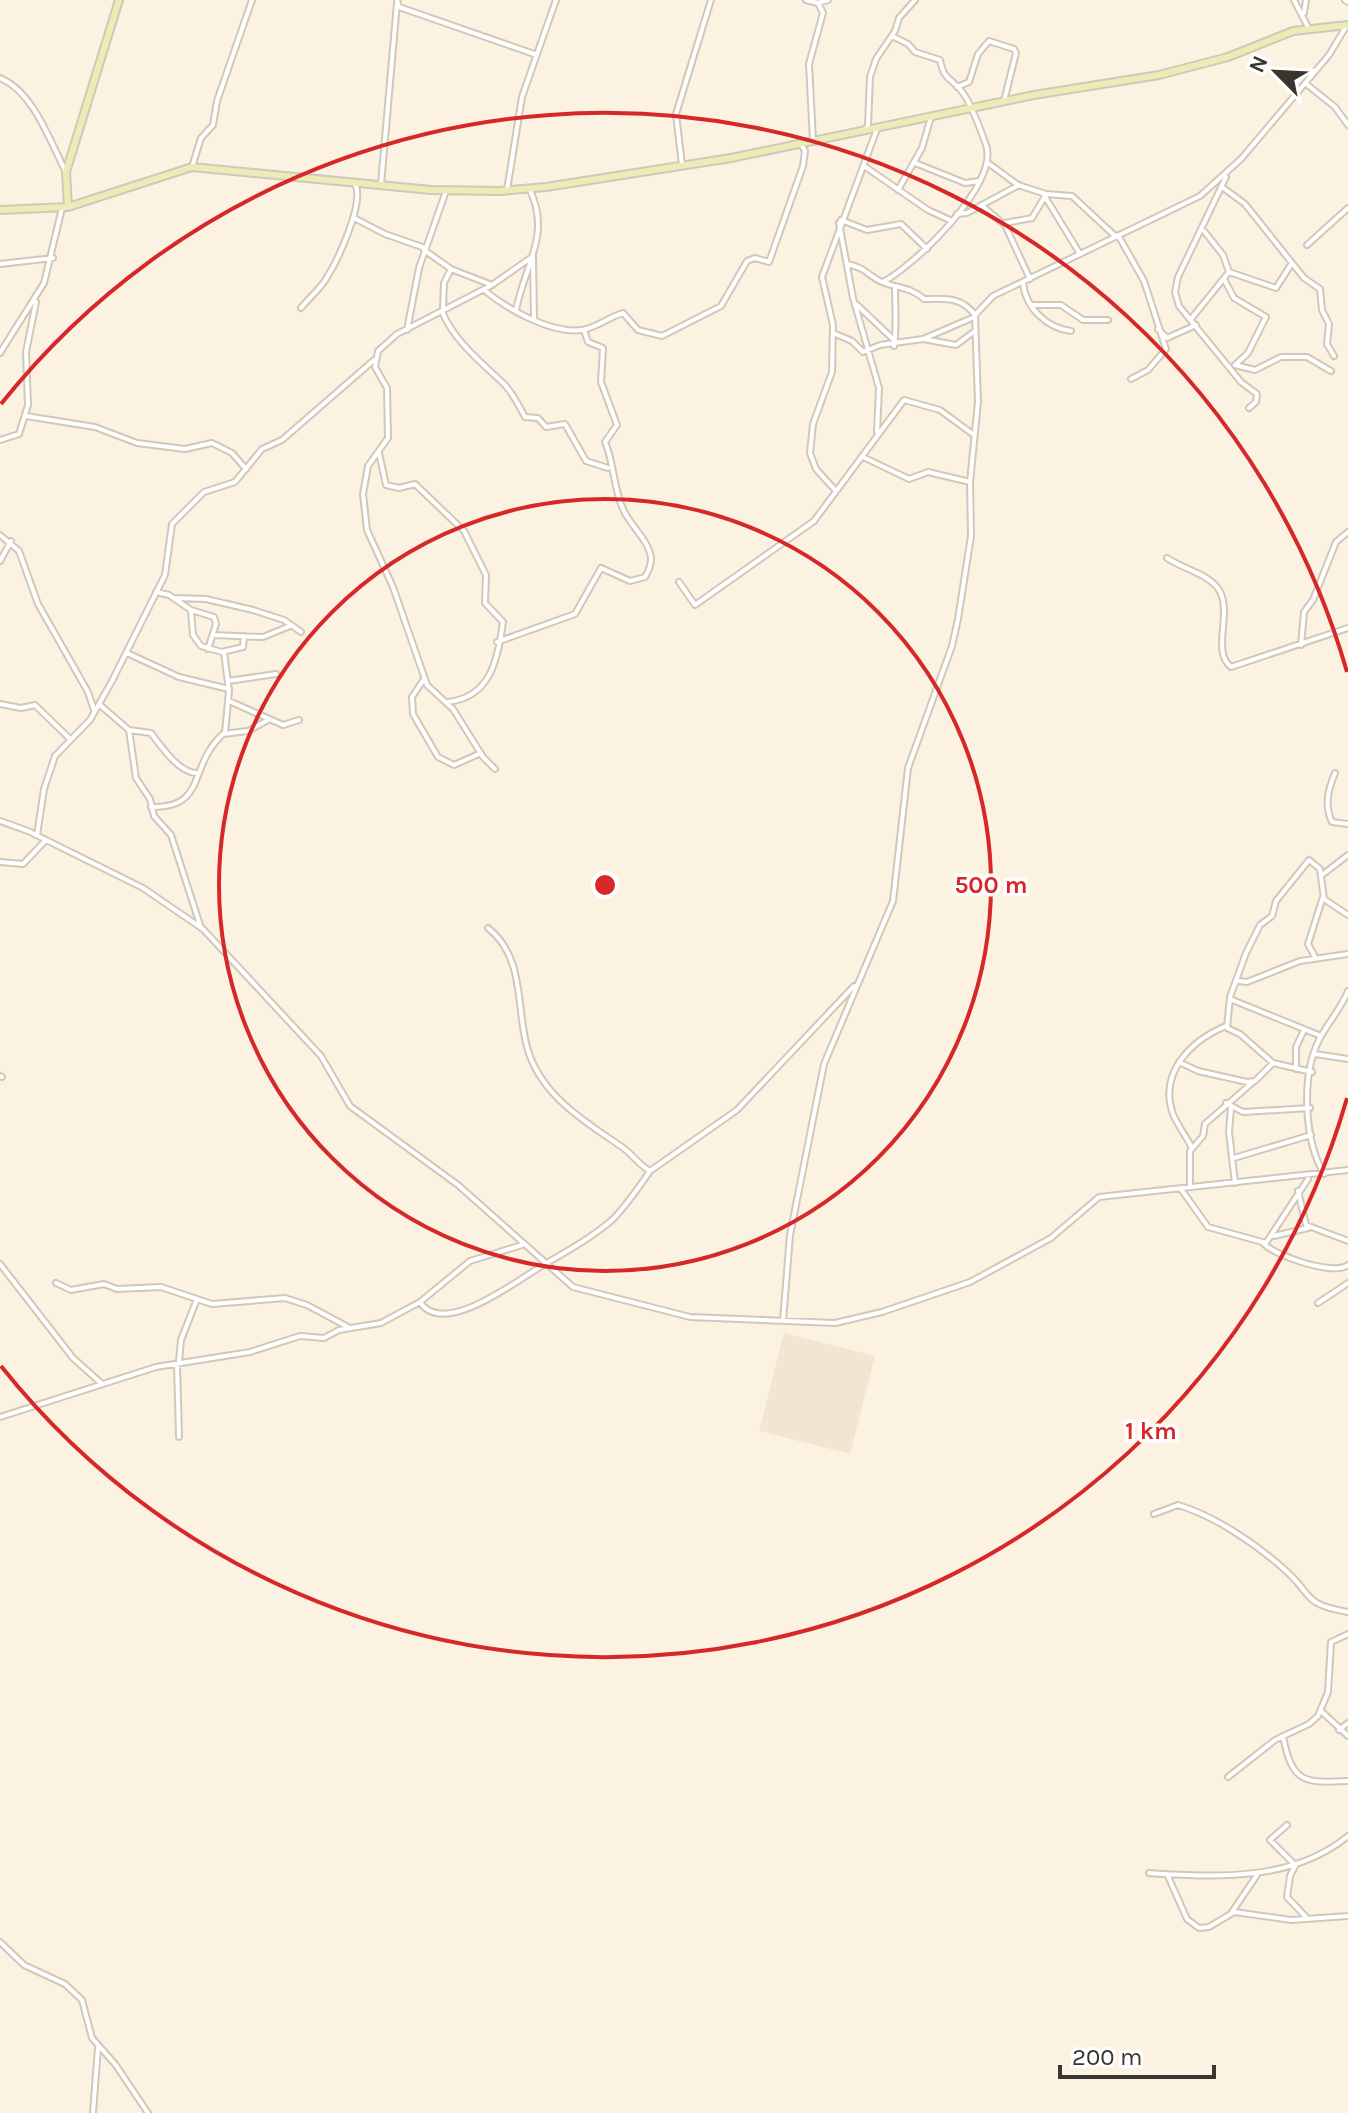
<svg xmlns="http://www.w3.org/2000/svg" width="1348" height="2113" font-family="Karla,sans-serif">
	<style>
		.built { fill: #f3e6d1 }
		.lines { fill: none; stroke-linecap: round; stroke-linejoin: round }
		.street-casing { stroke: #d1c8b9; stroke-width: 8 }
		.secondary-casing { stroke: #d1c8b9; stroke-width: 10 }
		.street { stroke: #fff; stroke-width: 4 }
		.secondary { stroke: #ebedb7; stroke-width: 6 }
		.ring { fill: none; stroke: #d62828; stroke-width: 4 }
		.centre { fill: #d62828; stroke: #fff; stroke-width: 4 }
		.ring-label { font-size: 24px; text-anchor: middle; font-weight: bold; fill: #d62828; stroke: #fff; stroke-width: 7; stroke-linejoin: round; paint-order: stroke }
	</style>
	<rect width="100%" height="100%" fill="#fbf2e2"/>
	<path class="built" d="M 784,1333 L 875,1356 L 850,1454 L 759,1431 Z"/>
	<g class="lines">
		<g class="street-casing">
			<path id="street" d="M 397,0 L 399,7 L 537,55
				M 806,0 L 818,3 L 828,0
				M 1294,0 L 1309,29
				M 1345,0 L 1348,2
				M 1304,13 L 1306,0
				M 0,78 C 34,92 50,142 66,172
				M 1305,83 L 1335,107 L 1348,125
				M 957,87 L 969,82 L 978,54 L 989,41 L 1014,49 L 1016,53 L 1004,101
				M 865,129 L 868,126 L 870,77 L 876,59 L 895,31 L 899,18 L 915,0
				M 813,141 L 809,64 L 823,13 L 818,3
				M 915,163 L 965,183 L 979,181
				M 988,163 L 1018,185 L 1046,194 L 1072,196 L 1115,236
				M 682,165 L 676,114 L 711,0
				M 864,166 L 928,210 L 952,221
				M 192,167 L 201,138 L 213,125 L 217,101 L 252,0
				M 1226,177 L 1178,277 L 1175,292 L 1179,306 L 1241,382 L 1257,394 L 1256,402 L 1249,408
				M 381,184 L 397,3
				M 1222,187 L 1245,204 L 1304,278 L 1320,289 L 1322,310 L 1329,324 L 1327,344 L 1334,356
				M 507,190 L 522,97 L 556,0
				M 898,190 L 922,148 L 931,117
				M 1044,195 L 1080,254
				M 981,205 L 1005,225 L 1030,279
				M 957,214 L 967,213 L 1019,185
				M 354,218 L 385,234 L 425,248
				M 841,220 L 867,230 L 901,224 L 927,249
				M 839,223 L 853,298 L 879,388 L 877,432
				M 1005,223 L 1032,218 L 1044,198
				M 1204,231 L 1223,255 L 1229,272
				M 1118,235 L 1144,281 L 1166,349 L 1148,370 L 1131,379
				M 1307,245 L 1348,208
				M 424,250 L 451,269 L 492,285
				M 533,257 L 534,319
				M 0,264 L 53,258
				M 847,264 C 869,269 866,275 882,282 C 897,288 911,287 924,299 C 945,299 961,296 975,315
				M 1224,279 L 1234,298 L 1266,317 L 1248,353 L 1235,365
				M 883,282 C 914,266 1000,184 986,145 C 981,131 971,104 963,93 C 952,77 944,82 940,60 L 915,52 L 908,44 L 892,36
				M 1023,282 C 1025,308 1047,328 1071,331
				M 484,290 C 507,309 551,334 582,330 C 596,328 609,317 623,313 L 638,330 L 662,336 L 721,306 L 747,261 L 755,258 L 769,262 L 803,166 L 805,151 L 801,144
				M 856,304 L 895,341
				M 1032,305 L 1061,305 L 1083,320 L 1108,320
				M 301,308 C 309,298 320,289 326,279 C 338,260 365,202 355,184
				M 443,309 L 444,283 L 451,269
				M 516,310 C 525,264 552,234 529,188
				M 442,311 C 452,339 483,364 504,384 C 513,393 519,406 525,417 L 538,418 L 546,427 L 565,424 L 586,461 L 608,468
				M 1191,319 L 1229,272 L 1276,288 L 1292,263
				M 1158,329 L 1167,338 L 1196,325
				M 407,330 L 419,268 L 446,191
				M 833,333 L 852,341 L 863,352 L 880,345 L 923,339 L 972,318
				M 923,339 L 956,345 L 975,331
				M 894,346 C 897,326 895,306 895,286
				M 0,353 L 44,283 L 62,208
				M 1235,365 L 1255,370 L 1281,357 L 1307,357 L 1331,371
				M 26,416 L 95,427 L 137,443 L 185,449 L 212,443 L 232,453 L 246,469
				M 0,440 L 19,434 L 28,405 L 26,352 L 36,302
				M 379,453 L 386,485 L 399,488 L 415,484 L 464,531 L 486,575 L 485,603 L 503,622 C 498,659 491,697 448,702
				M 863,457 L 909,479 L 928,472 L 970,482
				M 836,491 L 816,469 L 810,453 L 813,424 L 832,372 L 833,325 L 822,277 L 877,129
				M 0,535 L 19,551 L 38,604 L 88,692 L 94,710
				M 1167,558 C 1183,569 1204,572 1217,587 C 1235,609 1210,651 1231,667 L 1348,628
				M 0,561 L 11,541
				M 679,582 L 695,605 L 814,521 L 904,400 L 940,410 L 974,435
				M 156,592 L 169,595 L 191,610 L 214,617 L 216,624 L 208,649
				M 174,598 L 206,599 L 253,610 L 284,620 L 301,632
				M 191,611 L 193,635 L 201,646 L 222,652 L 243,647 L 244,636
				M 213,635 L 263,637 L 290,626
				M 497,642 L 575,614 L 601,568 L 630,581 L 645,577 C 648,572 651,565 651,559 C 650,541 630,526 623,509 C 613,487 614,462 605,442 L 617,425 L 601,382 L 603,348 L 588,342 L 584,330
				M 1301,645 L 1304,612 L 1313,600 L 1336,542 L 1348,532
				M 224,652 L 229,691 L 225,733
				M 127,653 L 179,677 L 229,689
				M 424,679 L 412,697 L 413,714 L 438,757 L 454,765 L 481,753
				M 228,681 L 276,674
				M 229,701 L 283,725 L 299,720
				M 0,704 L 21,708 L 35,705 L 70,739
				M 100,705 L 129,730 L 136,778 L 150,799 L 154,816 L 171,835 L 201,928
				M 129,730 L 151,733 C 161,746 178,772 196,773
				M 495,769 L 483,757 L 453,709 L 427,685 L 393,587 L 367,530 L 363,494 L 368,466 L 388,438 L 387,388 L 375,367 L 378,351 L 397,334 L 492,285 L 532,257
				M 1335,773 C 1328,790 1324,805 1332,822 L 1348,824
				M 151,807 C 208,808 187,767 223,734 L 248,731 L 268,720
				M 0,821 L 28,831 L 143,888 L 203,929 L 321,1056 L 350,1106 L 458,1185 L 573,1287 L 690,1317 L 835,1323 L 882,1312 L 970,1282 L 1051,1238 L 1099,1197 L 1348,1170
				M 37,835 L 44,789 L 55,756 L 90,720 L 112,681 L 165,575 L 172,524 L 204,492 L 235,482 L 262,449 L 282,440 L 374,360
				M 0,862 L 23,864 L 46,840
				M 1322,875 L 1348,855
				M 488,928 C 525,957 516,1007 527,1047 C 540,1095 584,1121 622,1147 C 632,1154 639,1165 650,1171 L 737,1110 L 854,986
				M 1315,957 L 1308,944 L 1323,897
				M 1238,981 L 1247,982 L 1300,961 L 1348,954
				M 1230,999 L 1321,1036
				M 1315,1054 L 1348,1059
				M 1179,1062 L 1198,1071 L 1247,1082 L 1255,1081 L 1273,1063 L 1312,1072
				M 1273,1063 L 1240,1034 L 1227,1028 L 1230,997 L 1246,953 L 1260,925 L 1272,916 L 1276,901 L 1309,860 L 1320,869 L 1324,899 L 1348,915
				M 1296,1069 L 1296,1047 L 1304,1030
				M 0,1076 L 2,1077
				M 1226,1103 L 1243,1112 L 1310,1108
				M 1231,1108 L 1229,1132 L 1235,1183
				M 1192,1148 C 1186,1136 1178,1126 1173,1114 C 1158,1072 1192,1040 1226,1026
				M 1234,1158 L 1311,1135
				M 1324,1174 C 1304,1140 1301,1076 1319,1040 C 1328,1022 1341,1009 1348,991
				M 1190,1187 L 1190,1151 L 1203,1136 L 1205,1124 L 1253,1082
				M 1181,1189 L 1208,1227 L 1266,1243 L 1308,1179
				M 1298,1191 L 1306,1225 L 1348,1241
				M 1274,1236 L 1308,1228
				M 1263,1243 C 1275,1256 1333,1276 1348,1265
				M 0,1264 L 73,1358 L 102,1384
				M 56,1283 L 71,1290 L 104,1284 L 117,1289 L 161,1287 L 212,1304 L 285,1298 L 307,1305 L 348,1327
				M 420,1302 C 444,1339 520,1278 545,1264 C 569,1250 591,1238 612,1220 C 622,1211 642,1183 650,1171
				M 1318,1303 L 1348,1283
				M 783,1321 L 790,1235 L 824,1064 L 893,901 L 908,768 L 952,646 L 958,619 L 971,536 L 970,482 L 978,402 L 975,315 L 993,296 L 1200,196 L 1241,159 L 1329,55 L 1347,25
				M 179,1361 L 181,1340 L 197,1299
				M 177,1364 L 179,1437
				M 0,1417 L 156,1367 L 250,1352 L 300,1336 L 324,1338 L 339,1330 L 381,1323 L 420,1302 L 470,1261 L 522,1245
				M 1154,1514 L 1178,1505 C 1215,1516 1256,1544 1284,1569 C 1314,1595 1301,1604 1348,1612
				M 1321,1711 L 1348,1736
				M 1339,1730 L 1348,1723
				M 1283,1736 C 1292,1784 1305,1783 1348,1781
				M 1228,1777 L 1275,1740 L 1309,1724 L 1318,1716 L 1328,1692 L 1331,1642 L 1348,1634
				M 1287,1825 L 1270,1840 L 1293,1863
				M 1296,1864 L 1290,1876 L 1287,1897 L 1306,1917
				M 1149,1873 C 1217,1877 1292,1882 1348,1836
				M 1167,1874 L 1187,1919 L 1199,1928 L 1209,1927 L 1234,1912 L 1292,1920 L 1348,1916
				M 1232,1912 L 1257,1875
				M 0,1942 L 24,1965 L 65,1984 L 82,2000 L 92,2038 L 115,2064 L 148,2113
				M 93,2113 L 98,2048"/>
		</g>
		<g class="secondary-casing">
			<path id="secondary" d="M 68,207 L 66,172 L 119,0
				M 0,210 L 68,207 L 192,167 L 431,190 L 500,191 L 546,187 L 731,158 L 1034,95 L 1159,75 L 1228,57 L 1293,31 L 1348,25"/>
		</g>
		<use href="#street" class="street"/>
		<use href="#secondary" class="secondary"/>
	</g>
	<g class="ring">
		<circle cx="605" cy="885" r="386"/>
		<path d="M1347 1098A772 772 0 0 1 1 1366M1 404A772 772 0 0 1 1347 672"/>
	</g>
	<circle cx="605" cy="885" r="12" class="centre"/>
	<g class="ring-label">
		<text x="991" y="893">500 m</text>
		<text x="1151" y="1439">1 km</text>
	</g>
	<g transform="translate(1276 72) rotate(294)" stroke="#ffffff" stroke-width="6" paint-order="stroke">
	<path d="M0-6L14 30L0 20L-14 30Z" fill="#393630"/>
	<text y="-12" font-size="22" font-weight="bold" text-anchor="middle" fill="#393630">N</text>
	</g>
	<path d="M1060 2065v12h154v-12" fill="none" stroke="#393630" stroke-width="4"/>
	<text x="1072" y="2065" font-size="24" fill="#393630" stroke="#ffffff" stroke-width="6" paint-order="stroke">200 m</text>
</svg>
